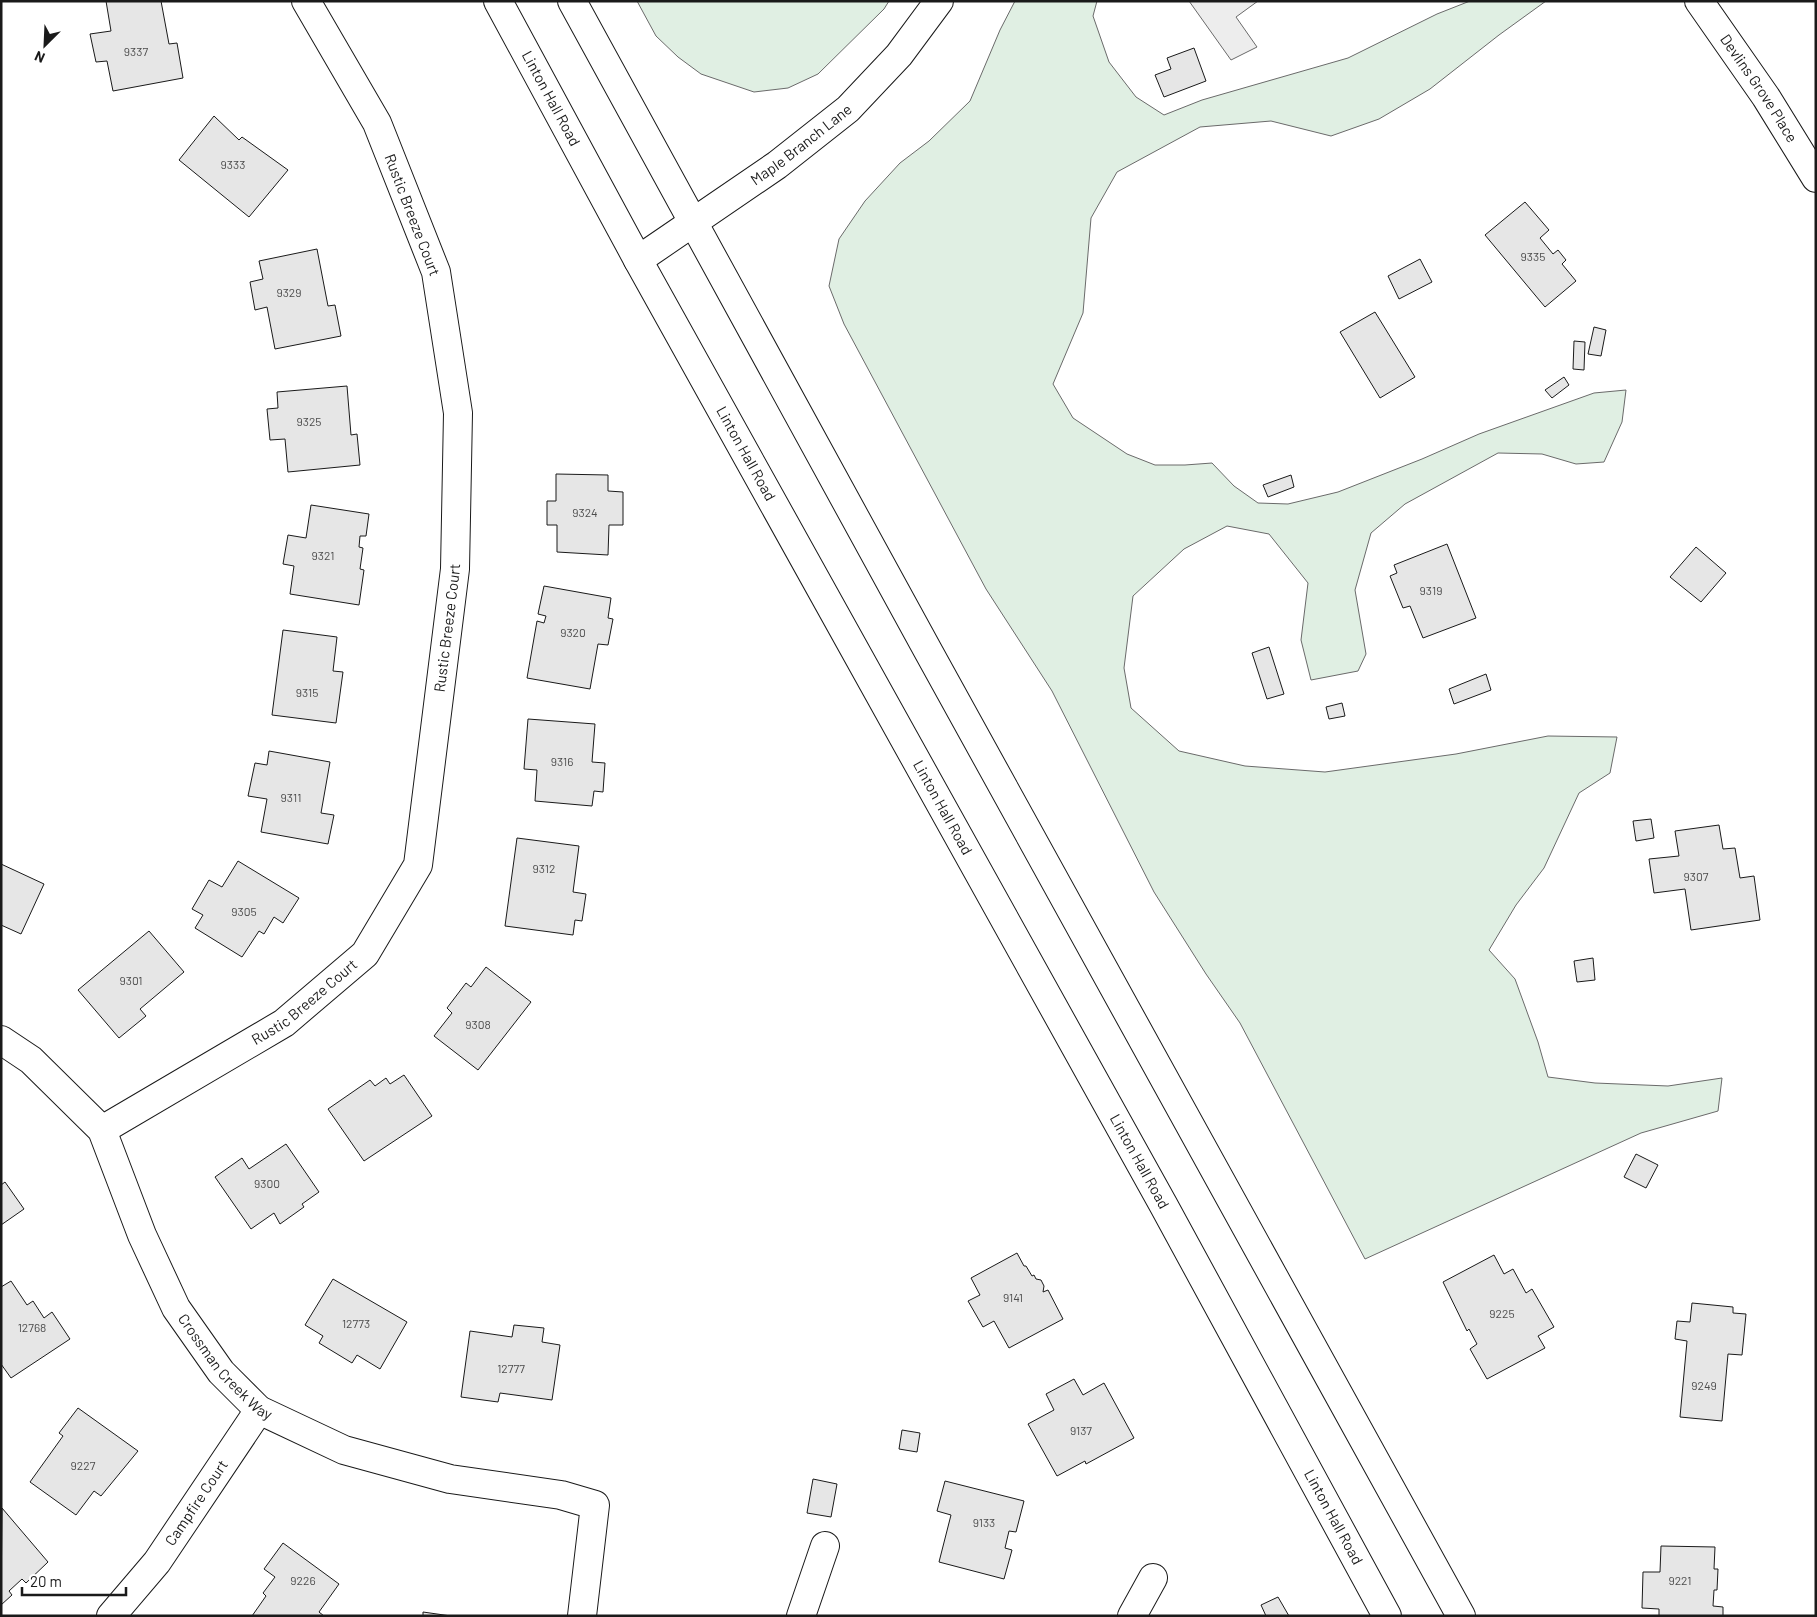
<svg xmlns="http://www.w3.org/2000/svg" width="1817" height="1617" font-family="Barlow,sans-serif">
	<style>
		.green { fill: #e0efe3; stroke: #6a6a6a }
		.parking { fill: #ededed; stroke: #6a6a6a }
		.building { fill: #e6e6e6; stroke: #1a1a1a }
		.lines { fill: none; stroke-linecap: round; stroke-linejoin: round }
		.minor-casing { stroke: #1a1a1a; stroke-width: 30 }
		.major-casing { stroke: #1a1a1a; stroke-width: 30 }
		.minor { stroke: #fff; stroke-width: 28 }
		.major { stroke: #fff; stroke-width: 28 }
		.labels { text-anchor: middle; stroke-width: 4; stroke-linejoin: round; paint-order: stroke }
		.number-label { font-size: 12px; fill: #4d4d4d }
		.street-label { font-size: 15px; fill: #1a1a1a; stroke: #fff }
	</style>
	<rect width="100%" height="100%" fill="#fff"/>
	<path class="green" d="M 637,1 L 889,1 L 884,9 L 818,74 L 788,88 L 754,92 L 701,74 L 678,57 L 656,36 Z
		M 1015,1 L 1097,1 L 1093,16 L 1109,62 L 1136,97 L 1164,115 L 1202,100 L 1348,58 L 1437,14 L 1470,1 L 1546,1 L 1499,35 L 1430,89 L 1379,119 L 1331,136 L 1271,121 L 1200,127 L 1117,172 L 1091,218 L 1083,313 L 1053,384 L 1073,418 L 1127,454 L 1155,465 L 1185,465 L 1212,463 L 1234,486 L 1258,503 L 1288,504 L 1338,492 L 1422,459 L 1479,434 L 1594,393 L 1626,390 L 1622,422 L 1604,462 L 1576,464 L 1542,454 L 1498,453 L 1405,504 L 1371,533 L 1355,590 L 1366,654 L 1358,671 L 1311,680 L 1301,640 L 1308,583 L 1269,534 L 1227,526 L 1184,549 L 1133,596 L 1124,668 L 1131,708 L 1179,751 L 1245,766 L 1325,772 L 1456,754 L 1548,736 L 1617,737 L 1610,773 L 1579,793 L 1544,868 L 1516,905 L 1489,950 L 1515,979 L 1538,1042 L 1548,1077 L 1595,1083 L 1668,1086 L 1722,1078 L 1718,1111 L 1641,1133 L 1365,1259 L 1240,1023 L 1206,974 L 1154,892 L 1052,691 L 986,589 L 844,324 L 829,286 L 839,239 L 865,201 L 900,163 L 929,141 L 970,101 L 1000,30 Z"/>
	<path class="parking" d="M 1189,1 L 1258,1 L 1236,17 L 1257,47 L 1231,60 Z"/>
	<path class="building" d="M 106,1 L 161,1 L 169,44 L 177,43 L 183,78 L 113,91 L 107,61 L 96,62 L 90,34 L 111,31 Z
		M 1194,48 L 1206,81 L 1164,97 L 1155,75 L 1171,69 L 1167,58 Z
		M 214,116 L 239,140 L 242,137 L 288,170 L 249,217 L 179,160 Z
		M 1525,202 L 1549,230 L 1540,238 L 1553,254 L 1558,250 L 1566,260 L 1562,264 L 1576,281 L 1545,307 L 1485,235 Z
		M 317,249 L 328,306 L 335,305 L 341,336 L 275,349 L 267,307 L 255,310 L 250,282 L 263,279 L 259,261 Z
		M 1420,259 L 1432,282 L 1399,299 L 1388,276 Z
		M 1375,312 L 1415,377 L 1380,398 L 1340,332 Z
		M 1594,327 L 1606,330 L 1601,356 L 1588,354 Z
		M 1574,341 L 1585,342 L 1584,370 L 1573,369 Z
		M 1564,377 L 1569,385 L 1552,398 L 1545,390 Z
		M 347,386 L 351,435 L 357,434 L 360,465 L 288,472 L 285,439 L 270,440 L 267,409 L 278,408 L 277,392 Z
		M 556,474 L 608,475 L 608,491 L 623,492 L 623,525 L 609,525 L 608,555 L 557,552 L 557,525 L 547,525 L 547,501 L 556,501 Z
		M 1291,475 L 1294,487 L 1268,497 L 1263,485 Z
		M 311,505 L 369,514 L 366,536 L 360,536 L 359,547 L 363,548 L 360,569 L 364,570 L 359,605 L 290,594 L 294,566 L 283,564 L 288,535 L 306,538 Z
		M 1447,544 L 1476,618 L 1423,638 L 1410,606 L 1403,608 L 1390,576 L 1397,573 L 1394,565 Z
		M 1696,547 L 1726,573 L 1701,602 L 1670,577 Z
		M 544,586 L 611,598 L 608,618 L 613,619 L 608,645 L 598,644 L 590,689 L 527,678 L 537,621 L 544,623 L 546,616 L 538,614 Z
		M 283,630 L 337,637 L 333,671 L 343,672 L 336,723 L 272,715 Z
		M 1269,647 L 1284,694 L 1267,699 L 1252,653 Z
		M 1486,674 L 1491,690 L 1454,704 L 1449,689 Z
		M 1342,703 L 1345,716 L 1329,719 L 1326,707 Z
		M 528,719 L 595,724 L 592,762 L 605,763 L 603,792 L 594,791 L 592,806 L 535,801 L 537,770 L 524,769 Z
		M 269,751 L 330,762 L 321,813 L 334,815 L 328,844 L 261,832 L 267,799 L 248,796 L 255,763 L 267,765 Z
		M 1651,819 L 1654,838 L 1636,841 L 1633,821 Z
		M 1719,825 L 1723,849 L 1735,848 L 1740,878 L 1754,876 L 1760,920 L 1691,930 L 1685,889 L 1654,893 L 1649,859 L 1679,856 L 1675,831 Z
		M 517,838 L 579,846 L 573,892 L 586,894 L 582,921 L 575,920 L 573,935 L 505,926 Z
		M 238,861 L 299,898 L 283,923 L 274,917 L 264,934 L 259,931 L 242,957 L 195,928 L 203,915 L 192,909 L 209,880 L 222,887 Z
		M 1,864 L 44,884 L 21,934 L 1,925 Z
		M 149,931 L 184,972 L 140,1009 L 146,1016 L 119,1038 L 78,990 Z
		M 1593,958 L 1595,980 L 1577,982 L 1574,961 Z
		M 486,967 L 531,1002 L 478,1070 L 434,1036 L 452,1013 L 447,1008 L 466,983 L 471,987 Z
		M 404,1075 L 432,1116 L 364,1161 L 328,1109 L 370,1080 L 375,1086 L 386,1078 L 390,1084 Z
		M 286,1144 L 319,1192 L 302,1204 L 304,1207 L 280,1224 L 274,1213 L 251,1229 L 215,1177 L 242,1158 L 249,1169 Z
		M 1636,1154 L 1658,1165 L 1646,1188 L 1624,1177 Z
		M 5,1182 L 24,1209 L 1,1225 L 1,1185 Z
		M 1017,1253 L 1024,1266 L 1026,1266 L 1032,1276 L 1034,1275 L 1036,1279 L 1041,1280 L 1044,1286 L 1043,1292 L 1048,1290 L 1063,1319 L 1009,1348 L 994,1321 L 983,1327 L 968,1301 L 980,1295 L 971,1278 Z
		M 1494,1255 L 1504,1274 L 1513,1269 L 1526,1293 L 1532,1289 L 1554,1327 L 1538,1336 L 1545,1348 L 1487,1379 L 1470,1349 L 1477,1344 L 1469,1329 L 1467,1331 L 1443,1282 Z
		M 333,1279 L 407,1322 L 380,1369 L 357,1355 L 352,1363 L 319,1343 L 323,1336 L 305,1325 Z
		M 11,1281 L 27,1305 L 33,1301 L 44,1318 L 52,1312 L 70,1339 L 11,1378 L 1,1364 L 1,1287 Z
		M 1692,1303 L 1733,1307 L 1733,1313 L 1746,1314 L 1742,1355 L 1728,1354 L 1722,1421 L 1680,1417 L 1687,1341 L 1675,1339 L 1677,1321 L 1690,1322 Z
		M 514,1325 L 544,1328 L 542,1342 L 560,1345 L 552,1400 L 500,1393 L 498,1402 L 461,1397 L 470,1331 L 512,1337 Z
		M 1074,1379 L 1083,1395 L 1104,1383 L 1134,1438 L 1086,1464 L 1085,1461 L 1057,1476 L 1028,1424 L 1054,1410 L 1046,1394 Z
		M 78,1408 L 138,1451 L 101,1496 L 94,1491 L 76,1515 L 30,1482 L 63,1436 L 59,1433 Z
		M 902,1430 L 920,1433 L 917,1452 L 899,1449 Z
		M 813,1479 L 837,1484 L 831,1517 L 807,1513 Z
		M 945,1481 L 1024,1501 L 1016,1532 L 1009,1531 L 1005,1548 L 1012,1550 L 1004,1579 L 939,1562 L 951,1515 L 937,1511 Z
		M 2,1508 L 48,1562 L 26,1583 L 22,1579 L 9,1591 L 12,1595 L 1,1605 Z
		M 283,1543 L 339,1584 L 319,1612 L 324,1616 L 252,1616 L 266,1596 L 263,1593 L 275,1577 L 264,1569 Z
		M 1661,1546 L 1715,1547 L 1714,1569 L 1718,1569 L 1717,1590 L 1714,1590 L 1713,1606 L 1723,1607 L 1723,1616 L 1659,1616 L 1659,1609 L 1642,1608 L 1643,1572 L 1660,1572 Z
		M 1278,1597 L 1289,1616 L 1266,1616 L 1261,1605 Z
		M 423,1612 L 451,1616 L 423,1616 Z"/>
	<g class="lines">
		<g class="minor-casing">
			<g id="minor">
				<path id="s1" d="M 1699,1 L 1766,97 L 1816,178"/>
				<path id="s2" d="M 638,260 L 777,165 L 848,109 L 899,55 L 939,1"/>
				<path id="s3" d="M 1,1040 L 31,1060 L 102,1130 L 142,1235 L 176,1308 L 221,1372 L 259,1410 L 344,1450 L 450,1479 L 561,1495 L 595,1505 L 582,1616"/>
				<path id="s4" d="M 102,1130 L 284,1023 L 365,954 L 418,865 L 455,569 L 458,413 L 436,272 L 377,123 L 306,1"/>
				<path id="s5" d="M 111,1616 L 157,1562 L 259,1410"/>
				<path d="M 801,1616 L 825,1546"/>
				<path d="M 1132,1616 L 1153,1578"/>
			</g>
		</g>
		<g class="major-casing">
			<g id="major">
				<path id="s6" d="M 498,1 L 638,260 L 1164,1206 L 1387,1616"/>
				<path d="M 572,1 L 927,649 L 1461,1616"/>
			</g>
		</g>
		<use href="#minor" class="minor"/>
		<use href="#major" class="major"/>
	</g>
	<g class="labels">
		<g class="number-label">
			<text x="136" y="56">9337</text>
			<text x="233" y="169">9333</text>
			<text x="1533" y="261">9335</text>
			<text x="289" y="297">9329</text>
			<text x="309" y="426">9325</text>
			<text x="585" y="517">9324</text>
			<text x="323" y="560">9321</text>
			<text x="1431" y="595">9319</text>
			<text x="573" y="637">9320</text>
			<text x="307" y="697">9315</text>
			<text x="562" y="766">9316</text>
			<text x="291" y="802">9311</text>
			<text x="544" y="873">9312</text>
			<text x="1696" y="881">9307</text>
			<text x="244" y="916">9305</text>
			<text x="131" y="985">9301</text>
			<text x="478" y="1029">9308</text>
			<text x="267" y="1188">9300</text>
			<text x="1013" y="1302">9141</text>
			<text x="1502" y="1318">9225</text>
			<text x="356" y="1328">12773</text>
			<text x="32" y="1332">12768</text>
			<text x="511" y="1373">12777</text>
			<text x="1704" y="1390">9249</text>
			<text x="1081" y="1435">9137</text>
			<text x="83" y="1470">9227</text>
			<text x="984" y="1527">9133</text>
			<text x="303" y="1585">9226</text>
			<text x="1680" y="1585">9221</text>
		</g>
		<g class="street-label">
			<text dy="5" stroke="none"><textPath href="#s1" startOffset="106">Devlins Grove Place</textPath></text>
			<text dy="5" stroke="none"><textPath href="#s6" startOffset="111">Linton Hall Road</textPath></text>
			<text dy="5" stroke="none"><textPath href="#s2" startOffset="200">Maple Branch Lane</textPath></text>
			<text transform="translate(412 215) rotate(69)" y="5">Rustic Breeze Court</text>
			<text dy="5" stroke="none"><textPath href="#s6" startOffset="516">Linton Hall Road</textPath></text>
			<text dy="5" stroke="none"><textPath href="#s4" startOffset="660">Rustic Breeze Court</textPath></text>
			<text dy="5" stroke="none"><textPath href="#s6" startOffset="921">Linton Hall Road</textPath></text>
			<text dy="5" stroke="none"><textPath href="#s4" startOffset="240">Rustic Breeze Court</textPath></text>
			<text dy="5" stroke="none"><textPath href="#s6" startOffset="1326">Linton Hall Road</textPath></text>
			<text dy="5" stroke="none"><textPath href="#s3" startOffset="406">Crossman Creek Way</textPath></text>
			<text dy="5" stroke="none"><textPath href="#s5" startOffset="142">Campfire Court</textPath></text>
			<text dy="5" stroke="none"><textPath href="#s6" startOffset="1731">Linton Hall Road</textPath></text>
		</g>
	</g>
	<rect width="1817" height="1617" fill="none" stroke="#1a1a1a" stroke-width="5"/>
	<g transform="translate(45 45) rotate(204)" stroke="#ffffff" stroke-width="4" paint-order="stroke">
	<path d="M0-4L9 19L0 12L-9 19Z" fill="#1a1a1a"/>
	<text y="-8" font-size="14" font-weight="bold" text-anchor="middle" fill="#1a1a1a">N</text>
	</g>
	<path d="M22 1587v8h104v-8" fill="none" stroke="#1a1a1a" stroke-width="2.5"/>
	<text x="30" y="1587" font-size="15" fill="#1a1a1a" stroke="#ffffff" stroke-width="4" paint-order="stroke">20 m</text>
</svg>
